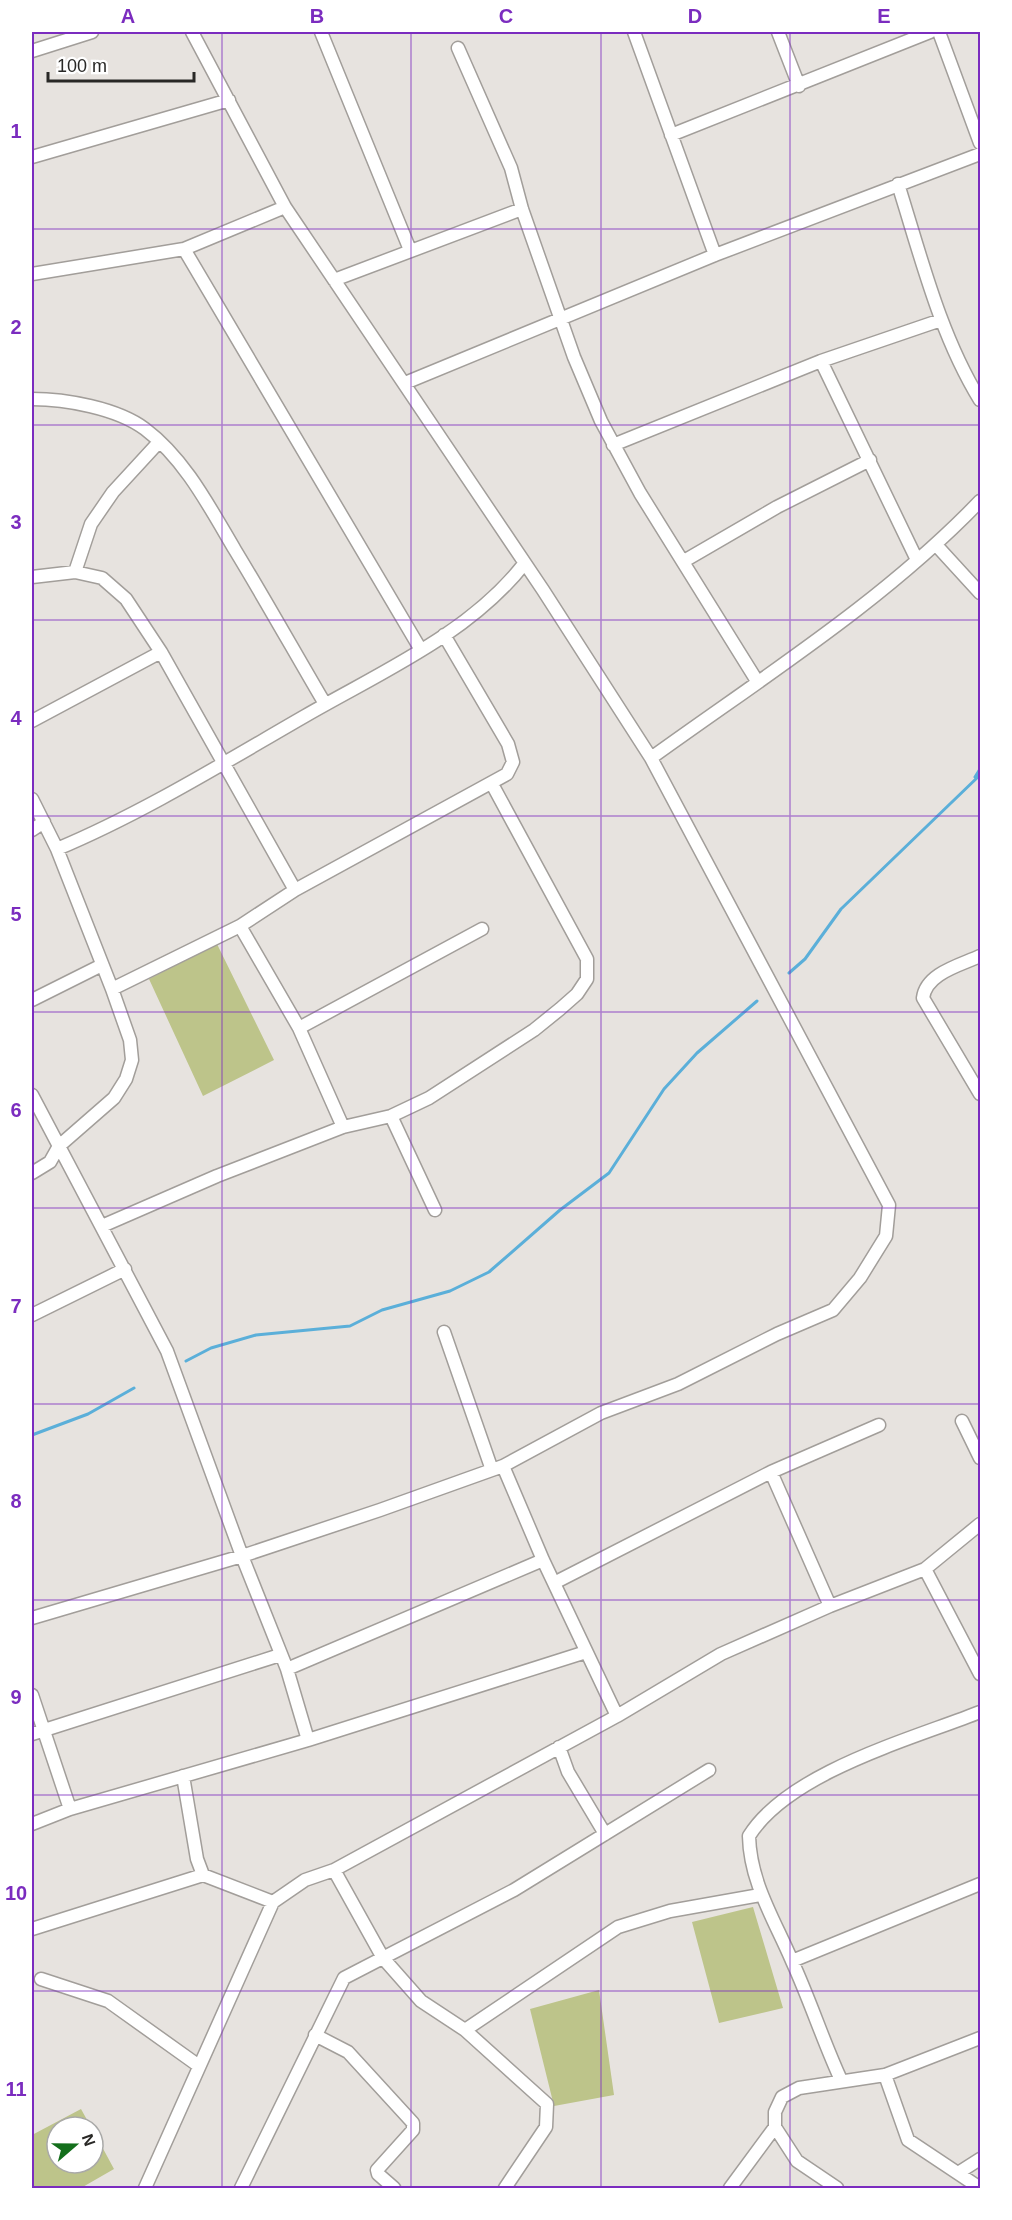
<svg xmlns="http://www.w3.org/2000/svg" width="1012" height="2220" font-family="Helvetica,sans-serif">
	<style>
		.green { fill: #bdc48a }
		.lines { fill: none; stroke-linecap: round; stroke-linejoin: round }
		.stream { stroke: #5bafd9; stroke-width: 3 }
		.minor-casing { stroke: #a29e9a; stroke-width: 15 }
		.minor { stroke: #fff; stroke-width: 12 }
		.grid { fill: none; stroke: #7b2cbf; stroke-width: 1.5; stroke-opacity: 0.55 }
		.neatline { fill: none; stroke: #7b2cbf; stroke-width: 2 }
		.grid-label { font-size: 20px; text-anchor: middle; font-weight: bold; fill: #7b2cbf }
	</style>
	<rect width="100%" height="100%" fill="#e7e3df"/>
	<path class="green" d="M 217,944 L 274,1060 L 203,1096 L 149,979 Z
		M 753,1907 L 783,2008 L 719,2023 L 692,1922 Z
		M 599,1990 L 614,2095 L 554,2106 L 530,2009 Z
		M 81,2109 L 91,2127 L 57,2127 L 57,2163 L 93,2163 L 93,2130 L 114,2169 L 81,2188 L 32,2188 L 32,2135 Z"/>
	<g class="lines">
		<path class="stream" d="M 975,777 L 980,769
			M 789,973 L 805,959 L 841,909 L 980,775
			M 186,1361 L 211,1348 L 256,1335 L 350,1326 L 382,1310 L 450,1291 L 489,1272 L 560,1210 L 609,1173 L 664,1089 L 697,1053 L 757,1001
			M 32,1435 L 88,1414 L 134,1388"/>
		<g class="minor-casing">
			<path id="minor" d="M 321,32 L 410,250
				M 634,32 L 715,255
				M 778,32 L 799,86
				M 939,32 L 980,143
				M 458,48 L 511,168 L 522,209 L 574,357 L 601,421 L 640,493 L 757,681
				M 32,51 L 92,32
				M 671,135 L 930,32
				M 32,157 L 229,100
				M 898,184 C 921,257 940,335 980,400
				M 184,249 L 421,650
				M 32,274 L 184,249 L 285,207
				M 334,280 L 522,209
				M 821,361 L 917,560
				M 405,383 L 715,255 L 980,154
				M 32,399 C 65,399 117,408 145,429 C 185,459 210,508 235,550 C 266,601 295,653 325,704
				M 613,445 L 821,361 L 941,320
				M 937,546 L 980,593
				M 684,561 L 777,507 L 870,460
				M 75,572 L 91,524 L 113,492 L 159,442
				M 32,577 L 75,572 L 102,578 L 126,599 L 161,652 L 295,890
				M 32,721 L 161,652
				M 651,758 C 763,677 884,601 980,501
				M 32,799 L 57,849 L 112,989 L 130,1040 L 132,1060 L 126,1079 L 114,1098 L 59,1146 L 50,1162 L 32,1173
				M 32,830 L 44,822
				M 57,849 C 143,813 225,762 305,716 C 381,672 469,634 524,564
				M 240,926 L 299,1028 L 343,1127
				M 980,956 C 961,965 926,973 923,998 L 980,1094
				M 112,989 L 240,926 L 295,890 L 507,774 L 513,762 L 508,744 L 444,635
				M 32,1000 L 102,965
				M 299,1028 L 482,929
				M 32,1095 L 167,1351 L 242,1556 L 287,1669 L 308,1740
				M 391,1116 L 435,1210
				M 102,1226 L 217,1176 L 343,1127 L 391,1116 L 429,1098 L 534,1030 L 560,1009 L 577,994 L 587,979 L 587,959 L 492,784
				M 32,1315 L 125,1269
				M 444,1332 L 492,1470
				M 962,1421 L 980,1458
				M 503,1466 L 543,1560 L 617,1716
				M 771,1472 L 830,1606
				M 925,1569 L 980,1674
				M 554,1583 L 771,1472 L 879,1425
				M 32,1618 L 242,1556 L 380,1510 L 503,1466 L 601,1413 L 678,1384 L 777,1334 L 833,1310 L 860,1278 L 886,1236 L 889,1205 L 651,758 L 543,590 L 285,207 L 192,32
				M 287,1669 L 543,1560
				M 32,1695 L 70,1809
				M 32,1734 L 280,1655
				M 559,1747 L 568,1772 L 605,1834
				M 183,1776 L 197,1859 L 203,1875 L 273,1902
				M 32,1824 L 70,1809 L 308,1740 L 586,1652
				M 334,1870 L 383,1958 L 421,2001 L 465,2030 L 547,2104 L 546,2127 L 505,2188
				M 32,1929 L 203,1875
				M 792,1961 L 980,1884
				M 41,1979 L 108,2001 L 199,2066
				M 465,2030 L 618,1927 L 670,1911 L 760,1895
				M 315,2035 L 348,2052 L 413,2123 L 413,2130 L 377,2170 L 378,2174 L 394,2188
				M 885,2075 L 908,2140 L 980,2188
				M 841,2080 C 823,2041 810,2000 792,1961 C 774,1919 750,1882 749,1836 C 789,1772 912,1739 980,1712
				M 958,2173 L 980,2159
				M 145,2188 L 273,1902 L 305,1880 L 334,1870 L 617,1716 L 721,1654 L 830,1606 L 925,1569 L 980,1524
				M 241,2188 L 344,1978 L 514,1890 L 709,1770
				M 730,2188 L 775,2127
				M 837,2188 L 797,2161 L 775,2127 L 775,2112 L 782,2097 L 799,2088 L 885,2075 L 980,2038"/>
		</g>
		<use href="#minor" class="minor"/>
	</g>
	<path class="grid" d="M 222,32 L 222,2188M 411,32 L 411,2188M 601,32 L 601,2188M 790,32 L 790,2188M 32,229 L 980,229M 32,425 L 980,425M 32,620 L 980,620M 32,816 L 980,816M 32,1012 L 980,1012M 32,1208 L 980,1208M 32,1404 L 980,1404M 32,1600 L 980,1600M 32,1795 L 980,1795M 32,1991 L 980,1991"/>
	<rect width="1012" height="2220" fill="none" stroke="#ffffff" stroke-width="66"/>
	<g transform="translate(75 2145) rotate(70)"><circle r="28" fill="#ffffff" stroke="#a9a9a8" stroke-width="1.5"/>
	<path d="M0-4.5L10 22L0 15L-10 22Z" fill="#146f1c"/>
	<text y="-9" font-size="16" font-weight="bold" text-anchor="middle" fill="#292826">N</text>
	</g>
	<path d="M48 72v9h146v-9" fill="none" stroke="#292826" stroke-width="3"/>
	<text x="57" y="72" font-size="18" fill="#292826" stroke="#ffffff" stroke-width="4.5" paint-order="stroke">100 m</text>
	<rect x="33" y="33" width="946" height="2154" class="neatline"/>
	<g class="grid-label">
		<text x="128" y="23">A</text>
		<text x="317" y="23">B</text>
		<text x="506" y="23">C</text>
		<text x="695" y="23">D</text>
		<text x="884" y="23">E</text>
		<text x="16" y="138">1</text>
		<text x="16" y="334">2</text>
		<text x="16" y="529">3</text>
		<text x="16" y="725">4</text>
		<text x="16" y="921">5</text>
		<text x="16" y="1117">6</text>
		<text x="16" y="1313">7</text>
		<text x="16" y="1508">8</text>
		<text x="16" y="1704">9</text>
		<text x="16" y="1900">10</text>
		<text x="16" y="2096">11</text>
	</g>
</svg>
